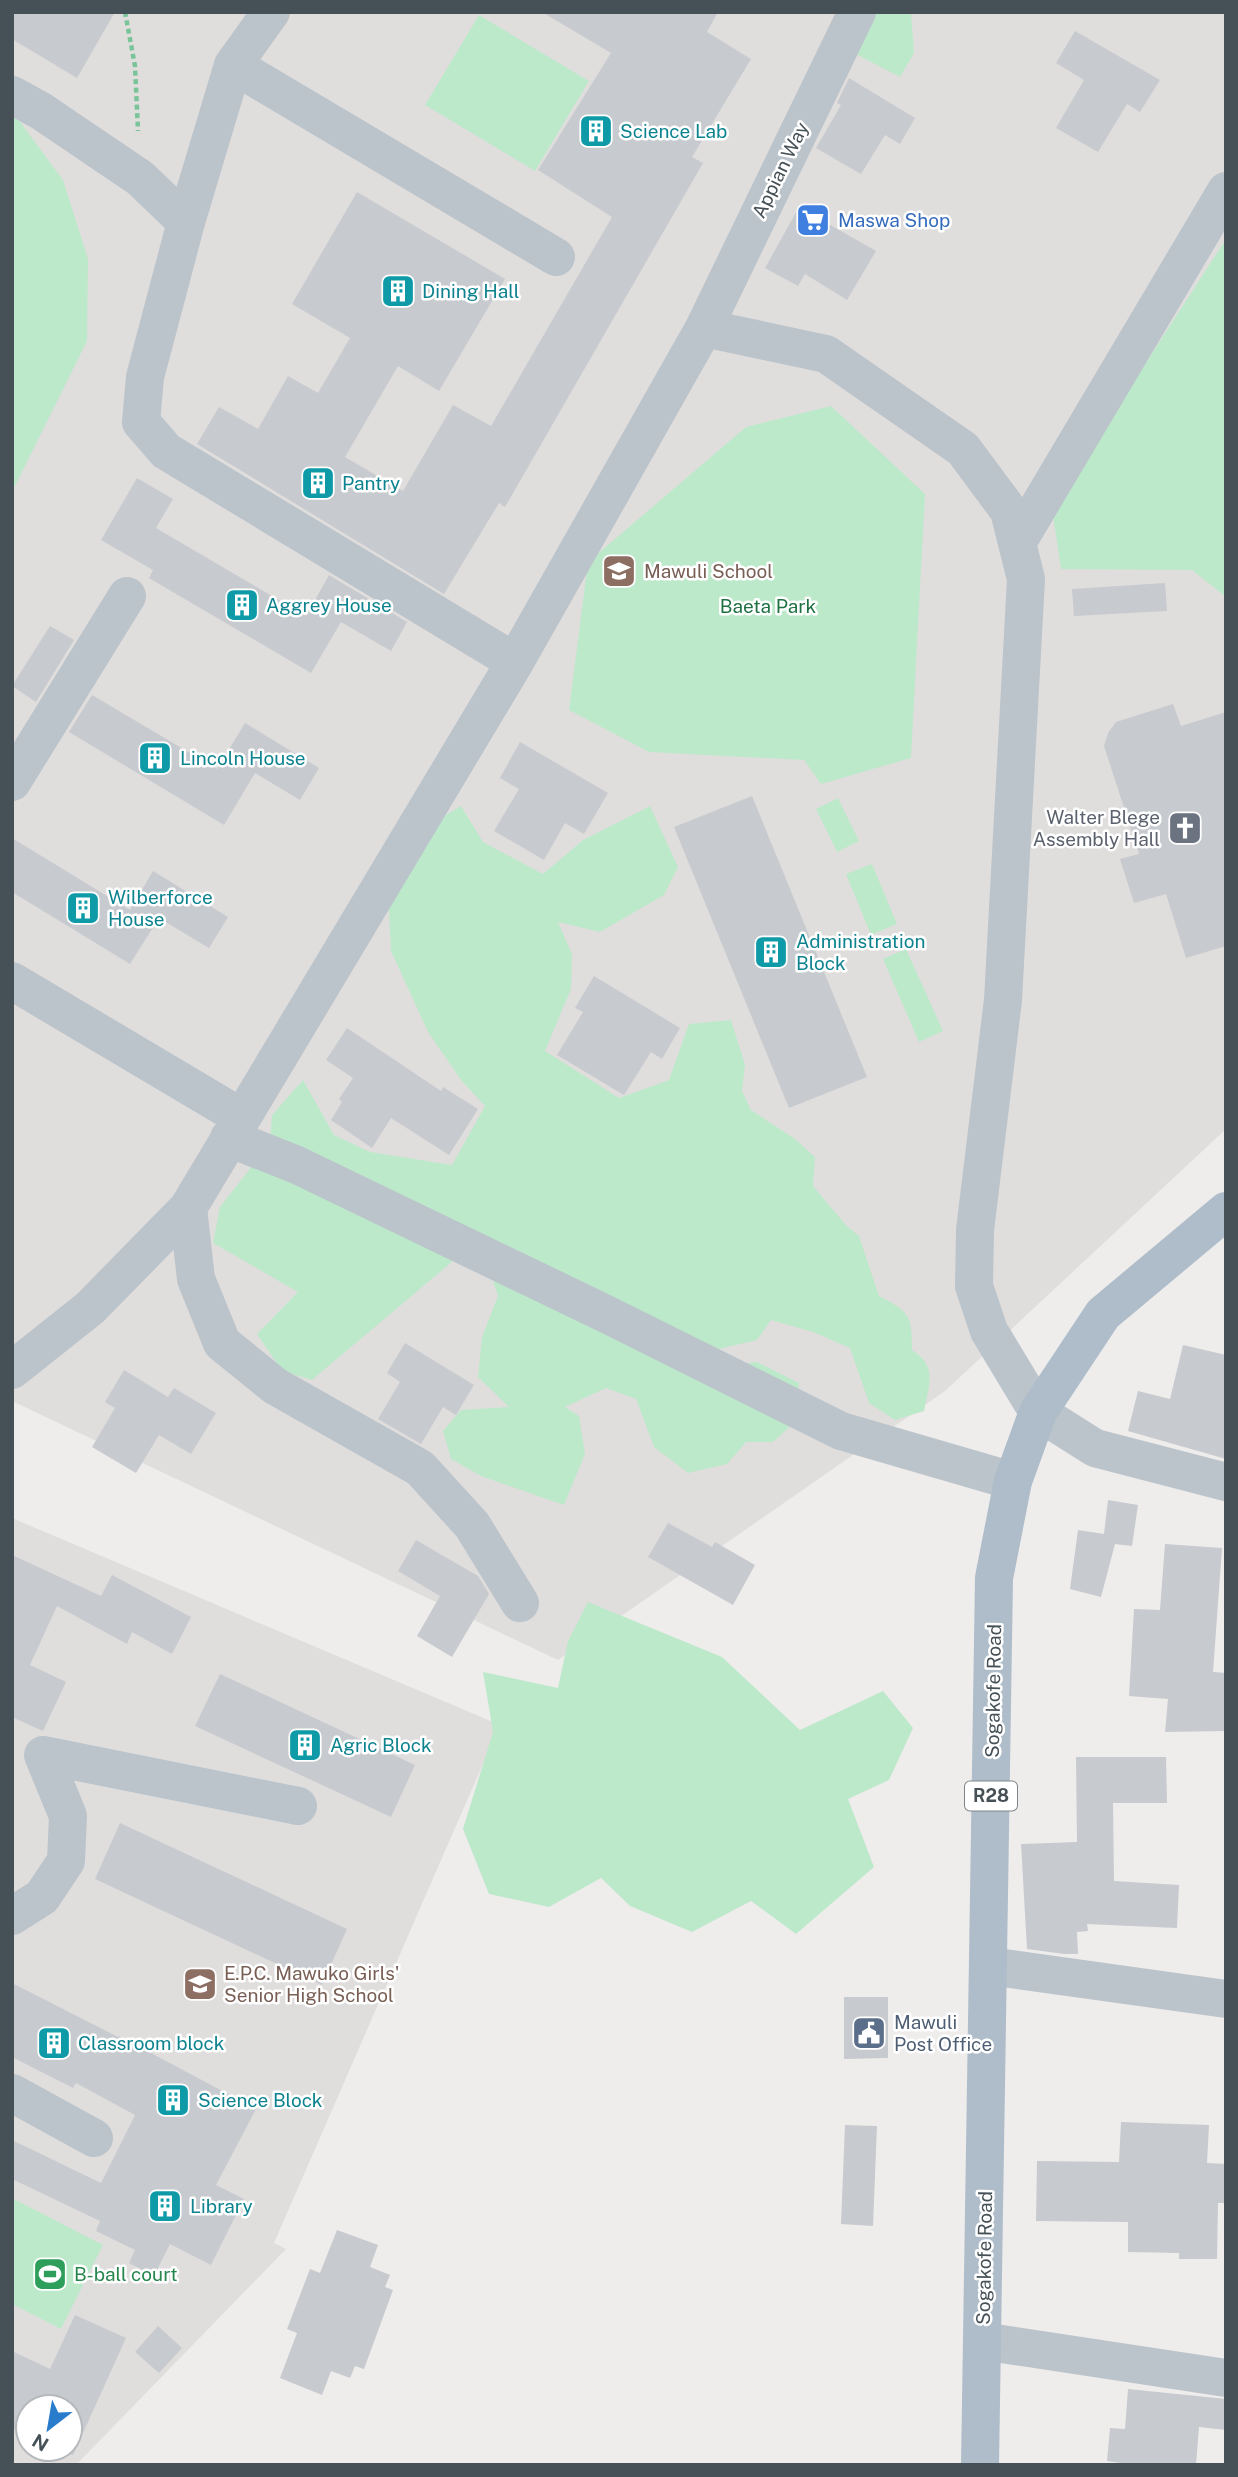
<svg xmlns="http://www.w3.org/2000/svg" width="1238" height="2477" font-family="'Public Sans',sans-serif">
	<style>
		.education { fill: #e0dddd; fill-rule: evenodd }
		.green { fill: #bde9cb }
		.building { fill: #c7cace }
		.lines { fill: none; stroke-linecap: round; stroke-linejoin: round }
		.path { stroke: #79c499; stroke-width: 4.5; stroke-dasharray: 5 3.5; stroke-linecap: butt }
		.minor { stroke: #bbc4ca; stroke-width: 38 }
		.major { stroke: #aebdc9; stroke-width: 38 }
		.labels { text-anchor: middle; stroke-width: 5; stroke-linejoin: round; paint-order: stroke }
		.shield { fill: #fff; stroke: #7e8589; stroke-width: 2 }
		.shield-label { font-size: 18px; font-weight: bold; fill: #465157 }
		.culture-label { font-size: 19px; fill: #0d838f; stroke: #fff; text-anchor: start }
		.street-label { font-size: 19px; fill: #465157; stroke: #fff }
		.shop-label { font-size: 19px; fill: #366cbe; stroke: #fff; text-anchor: start }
		.education-label { font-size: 19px; fill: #785e54; stroke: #fff; text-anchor: start }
		.park-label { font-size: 19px; fill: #1f7142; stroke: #fff }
		.worship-label { font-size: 19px; fill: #5b616d; stroke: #fff; text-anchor: end }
		.service-label { font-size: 19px; fill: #4e5e75; stroke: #fff; text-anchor: start }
		.leisure-label { font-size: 19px; fill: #27864d; stroke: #fff; text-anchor: start }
	</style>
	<rect width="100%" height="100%" fill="#efecec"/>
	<path class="education" d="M 12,12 L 1226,12 L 1226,1129 L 945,1391 L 558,1660 L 12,1401 Z
		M 12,1518 L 500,1725 L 274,2243 L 286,2249 L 76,2465 L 12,2465 ZM 28,2407 L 70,2407 L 70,2449 L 28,2449 Z"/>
	<path class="green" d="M 847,12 L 911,12 L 914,53 L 900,77 L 848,50 Z
		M 479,15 L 589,81 L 535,171 L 425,105 Z
		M 12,111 L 63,180 L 88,259 L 87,341 L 12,492 Z
		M 1226,239 L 1226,597 L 1192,570 L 1061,569 L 1052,508 Z
		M 831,406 L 925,494 L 911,758 L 821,784 L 804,760 L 649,752 L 569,710 L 588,562 L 746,427 Z
		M 838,798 L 859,841 L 837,852 L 816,809 Z
		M 461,806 L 483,842 L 543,874 L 583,840 L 650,806 L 678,867 L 664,895 L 600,932 L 558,922 L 572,954 L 571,989 L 545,1051 L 619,1098 L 669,1080 L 689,1024 L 731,1020 L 745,1065 L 742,1091 L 751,1110 L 795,1139 L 815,1157 L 813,1186 L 846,1225 L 859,1236 L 879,1296 C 910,1312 912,1315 912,1350 C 938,1366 929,1385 924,1411 L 895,1420 L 869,1403 L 850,1348 L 813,1332 L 771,1320 L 757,1340 L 710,1351 L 713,1367 L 757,1362 L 799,1383 L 795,1422 L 773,1442 L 746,1442 L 727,1464 L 688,1473 L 654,1447 L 636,1399 L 606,1388 L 565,1407 L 579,1416 L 585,1454 L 564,1505 L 481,1476 L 451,1459 L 443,1431 L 461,1410 L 509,1407 L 478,1377 L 482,1337 L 498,1296 L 476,1229 L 453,1261 L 312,1380 L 282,1371 L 257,1334 L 298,1292 L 213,1243 L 220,1207 L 270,1143 L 272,1115 L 303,1080 L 334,1135 L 370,1152 L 452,1165 L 485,1106 L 461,1080 L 428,1032 L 391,951 L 388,893 L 429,825 Z
		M 872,864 L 897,924 L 871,935 L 846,874 Z
		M 906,949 L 943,1031 L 919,1042 L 883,959 Z
		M 588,1602 L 722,1657 L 800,1730 L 883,1691 L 913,1728 L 889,1780 L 848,1799 L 874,1867 L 796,1934 L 751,1901 L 692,1932 L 630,1906 L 601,1878 L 549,1907 L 489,1894 L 463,1829 L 493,1732 L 483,1672 L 558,1688 L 568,1641 Z
		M 12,2198 L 103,2245 L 61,2329 L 12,2304 Z"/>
	<path class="building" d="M 12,12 L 115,12 L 77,78 L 12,39 Z
		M 542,12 L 718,12 L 707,32 L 751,59 L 692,157 L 703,163 L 505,507 L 499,503 L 444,594 L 197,444 L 219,407 L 258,429 L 288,376 L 318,393 L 350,338 L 292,304 L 357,192 L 505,279 L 439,391 L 398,366 L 345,457 L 403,491 L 453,405 L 491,426 L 612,217 L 538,170 L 611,53 Z
		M 1075,31 L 1160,80 L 1140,112 L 1127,104 L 1098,152 L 1056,128 L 1084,80 L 1056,63 Z
		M 849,78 L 915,118 L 900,144 L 885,135 L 861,174 L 816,148 L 841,105 L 837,103 Z
		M 799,207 L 876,251 L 847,300 L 805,274 L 798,286 L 765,268 Z
		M 137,478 L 173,499 L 156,528 L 306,616 L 329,575 L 407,622 L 391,651 L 341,622 L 311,673 L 149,578 L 153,570 L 101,540 Z
		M 1165,583 L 1167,611 L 1074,616 L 1072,589 Z
		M 50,626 L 74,640 L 36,702 L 12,686 Z
		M 92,695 L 217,769 L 245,723 L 319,768 L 300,800 L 255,773 L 224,825 L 69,732 Z
		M 1173,704 L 1181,726 L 1226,712 L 1226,946 L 1186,958 L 1166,894 L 1134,903 L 1120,859 L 1139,854 L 1104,746 L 1108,733 L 1116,722 Z
		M 520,742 L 608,793 L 584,834 L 565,823 L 544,860 L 494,831 L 519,789 L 500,778 Z
		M 752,796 L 867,1077 L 789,1108 L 674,827 Z
		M 12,838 L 130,910 L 153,871 L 228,917 L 209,948 L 159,918 L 130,964 L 12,892 Z
		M 594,976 L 680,1028 L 662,1059 L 651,1052 L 624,1095 L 557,1055 L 583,1012 L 575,1008 Z
		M 347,1028 L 441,1091 L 443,1087 L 478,1109 L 449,1155 L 391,1118 L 372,1148 L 331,1120 L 342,1102 L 339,1099 L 353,1078 L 326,1060 Z
		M 405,1343 L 474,1385 L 456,1415 L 443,1407 L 421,1444 L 378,1419 L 400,1382 L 387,1373 Z
		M 1183,1345 L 1226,1355 L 1226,1459 L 1128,1431 L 1138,1391 L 1170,1399 Z
		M 124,1370 L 168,1397 L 174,1388 L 216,1413 L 191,1454 L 159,1435 L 136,1473 L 92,1447 L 115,1408 L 105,1402 Z
		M 1108,1500 L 1138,1505 L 1132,1546 L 1115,1544 L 1101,1597 L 1070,1589 L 1078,1530 L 1104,1534 Z
		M 668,1523 L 712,1547 L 715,1542 L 755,1565 L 733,1605 L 648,1557 Z
		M 416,1540 L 478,1576 L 489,1594 L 452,1657 L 417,1636 L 440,1596 L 398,1571 Z
		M 1165,1544 L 1222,1548 L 1213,1672 L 1226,1673 L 1226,1731 L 1165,1732 L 1168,1699 L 1129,1696 L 1134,1609 L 1160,1610 Z
		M 12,1555 L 101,1596 L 112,1575 L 191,1617 L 172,1654 L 132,1632 L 127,1644 L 57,1606 L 30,1665 L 66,1682 L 43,1731 L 12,1717 Z
		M 220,1674 L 415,1765 L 391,1817 L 195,1726 Z
		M 1076,1757 L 1166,1757 L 1167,1803 L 1113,1803 L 1114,1881 L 1179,1885 L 1177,1928 L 1087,1924 L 1088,1931 L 1077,1932 L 1078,1954 L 1064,1954 L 1027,1949 L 1021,1844 L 1077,1842 Z
		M 120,1823 L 347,1929 L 322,1985 L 95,1879 Z
		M 12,1983 L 118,2037 L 119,2036 L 256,2109 L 216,2185 L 244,2199 L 211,2265 L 170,2244 L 154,2276 L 129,2263 L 135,2250 L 96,2231 L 100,2221 L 12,2179 L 12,2140 L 101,2183 L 135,2115 L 76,2083 L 73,2088 L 12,2057 Z
		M 844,1997 L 888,1997 L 888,2058 L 844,2059 Z
		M 1121,2122 L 1209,2125 L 1207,2163 L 1226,2164 L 1226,2203 L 1218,2203 L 1217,2259 L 1179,2259 L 1179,2253 L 1128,2252 L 1128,2222 L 1036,2221 L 1037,2161 L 1119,2162 Z
		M 845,2125 L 877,2126 L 873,2226 L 841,2224 Z
		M 337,2230 L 378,2245 L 370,2267 L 390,2275 L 385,2287 L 393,2290 L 364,2369 L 355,2366 L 350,2378 L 331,2371 L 322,2395 L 280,2378 L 297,2333 L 287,2329 L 310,2269 L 320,2273 Z
		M 75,2315 L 126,2338 L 73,2455 L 59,2449 L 70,2449 L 70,2407 L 28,2407 L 28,2435 L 12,2428 L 12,2351 L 50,2369 Z
		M 158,2326 L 182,2348 L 159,2373 L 135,2352 Z
		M 1128,2389 L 1226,2399 L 1226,2430 L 1199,2427 L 1196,2465 L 1121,2465 L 1121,2463 L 1107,2461 L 1110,2428 L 1125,2429 Z"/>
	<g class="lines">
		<path class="path" d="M 125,12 L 135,66 L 138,131"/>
		<path class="minor" d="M 271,12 L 233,65 L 186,222 L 145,377 L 141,422 L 166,451 L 515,662
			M 233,65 L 556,257
			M 12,95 L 41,111 L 140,178 L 186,222
			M 704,328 L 857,12
			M 1017,543 L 1226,191
			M 12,782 L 127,596
			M 12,981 L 241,1117
			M 229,1138 L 297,1165 L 608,1315 L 841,1431 L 1013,1481
			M 188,1208 L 196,1279 L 222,1343 L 275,1386 L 420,1468 L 472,1525 L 520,1603
			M 12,1370 L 90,1308 L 188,1208 L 515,662 L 704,328 L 826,354 L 963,449 L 1009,511 L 1026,579 L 1003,1000 L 975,1230 L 974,1286 L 989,1331 L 1038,1412 L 1095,1448 L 1226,1482
			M 12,1916 L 42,1897 L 66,1861 L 68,1816 L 43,1755 L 298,1806
			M 989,1966 L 1226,1999
			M 12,2093 L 94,2138
			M 982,2341 L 1226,2378"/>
		<path class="major" d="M 980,2465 L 994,1578 L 1013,1481 L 1038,1412 L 1103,1314 L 1226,1211"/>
	</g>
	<defs>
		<g id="building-square" transform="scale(1.75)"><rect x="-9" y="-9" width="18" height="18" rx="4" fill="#0f9aa8" stroke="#fff"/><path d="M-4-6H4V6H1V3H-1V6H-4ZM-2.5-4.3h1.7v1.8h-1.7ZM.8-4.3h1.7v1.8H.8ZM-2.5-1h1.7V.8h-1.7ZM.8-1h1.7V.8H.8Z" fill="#fff"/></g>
		<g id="supermarket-square" transform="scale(1.75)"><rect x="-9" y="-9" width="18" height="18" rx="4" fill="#3f7fe0" stroke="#fff"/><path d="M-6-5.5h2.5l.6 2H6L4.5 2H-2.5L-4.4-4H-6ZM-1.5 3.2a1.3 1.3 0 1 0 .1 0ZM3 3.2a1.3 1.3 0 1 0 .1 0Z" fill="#fff"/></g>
		<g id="school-square" transform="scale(1.75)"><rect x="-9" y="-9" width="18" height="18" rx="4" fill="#8d6e63" stroke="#fff"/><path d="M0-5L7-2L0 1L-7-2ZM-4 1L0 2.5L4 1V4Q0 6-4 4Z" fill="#fff"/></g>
		<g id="church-square" transform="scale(1.75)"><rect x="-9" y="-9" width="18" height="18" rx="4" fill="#6b7280" stroke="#fff"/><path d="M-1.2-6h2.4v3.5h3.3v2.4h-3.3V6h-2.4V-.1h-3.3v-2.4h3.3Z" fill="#fff"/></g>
		<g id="civic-square" transform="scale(1.75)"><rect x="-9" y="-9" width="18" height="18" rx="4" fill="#5c6f8a" stroke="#fff"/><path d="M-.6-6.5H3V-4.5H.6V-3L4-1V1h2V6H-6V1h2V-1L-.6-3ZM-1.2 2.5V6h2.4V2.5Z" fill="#fff"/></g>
		<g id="stadium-square" transform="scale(1.75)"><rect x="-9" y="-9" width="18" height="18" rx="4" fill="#2e9e5b" stroke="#fff"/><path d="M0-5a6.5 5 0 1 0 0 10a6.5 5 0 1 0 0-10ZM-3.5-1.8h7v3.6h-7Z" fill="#fff"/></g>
	</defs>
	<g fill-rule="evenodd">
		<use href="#building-square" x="596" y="131"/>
		<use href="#supermarket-square" x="813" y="220"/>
		<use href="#building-square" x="398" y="291"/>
		<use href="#building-square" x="318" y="483"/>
		<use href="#school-square" x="619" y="571"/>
		<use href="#building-square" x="242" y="605"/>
		<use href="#building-square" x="155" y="758"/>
		<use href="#church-square" x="1185" y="828"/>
		<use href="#building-square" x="83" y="908"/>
		<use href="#building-square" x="771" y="952"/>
		<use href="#building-square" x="305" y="1745"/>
		<use href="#school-square" x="200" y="1984"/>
		<use href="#civic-square" x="869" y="2033"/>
		<use href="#building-square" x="54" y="2043"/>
		<use href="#building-square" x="173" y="2100"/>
		<use href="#building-square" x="165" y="2206"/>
		<use href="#stadium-square" x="50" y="2274"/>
	</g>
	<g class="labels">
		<rect class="shield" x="965" y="1781.5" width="52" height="29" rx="5"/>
		<g class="shield-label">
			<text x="991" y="1802">R28</text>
		</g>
		<g class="culture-label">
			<text x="620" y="138">Science Lab</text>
			<text x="422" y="298">Dining Hall</text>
			<text x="342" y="490">Pantry</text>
			<text x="266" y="612">Aggrey House</text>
			<text x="180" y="765">Lincoln House</text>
			<text x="108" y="904">Wilberforce<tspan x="108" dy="22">House</tspan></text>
			<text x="796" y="948">Administration<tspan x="796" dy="22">Block</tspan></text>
			<text x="330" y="1752">Agric Block</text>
			<text x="78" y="2050">Classroom block</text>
			<text x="198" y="2107">Science Block</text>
			<text x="190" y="2213">Library</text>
		</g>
		<g class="street-label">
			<text transform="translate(780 170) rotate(-64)" y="7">Appian Way</text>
			<text transform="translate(993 1691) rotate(-89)" y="7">Sogakofe Road</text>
			<text transform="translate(984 2258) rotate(-89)" y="7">Sogakofe Road</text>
		</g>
		<g class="shop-label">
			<text x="838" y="227">Maswa Shop</text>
		</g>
		<g class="education-label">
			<text x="644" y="578">Mawuli School</text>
			<text x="224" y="1980">E.P.C. Mawuko Girls'<tspan x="224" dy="22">Senior High School</tspan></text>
		</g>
		<g class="park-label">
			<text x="768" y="613">Baeta Park</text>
		</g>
		<g class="worship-label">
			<text x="1160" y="824">Walter Blege<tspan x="1160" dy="22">Assembly Hall</tspan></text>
		</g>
		<g class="service-label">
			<text x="894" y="2029">Mawuli<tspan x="894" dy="22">Post Office</tspan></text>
		</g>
		<g class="leisure-label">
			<text x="74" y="2281">B-ball court</text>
		</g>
	</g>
	<rect width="1238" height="2477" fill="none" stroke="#465157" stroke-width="28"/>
	<g transform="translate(49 2428) rotate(211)"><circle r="33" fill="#ffffff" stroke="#b5b9bc" stroke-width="2"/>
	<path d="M0-5L12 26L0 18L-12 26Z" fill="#297ccb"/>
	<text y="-10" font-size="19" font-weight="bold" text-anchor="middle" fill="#465157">N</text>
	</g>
</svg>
